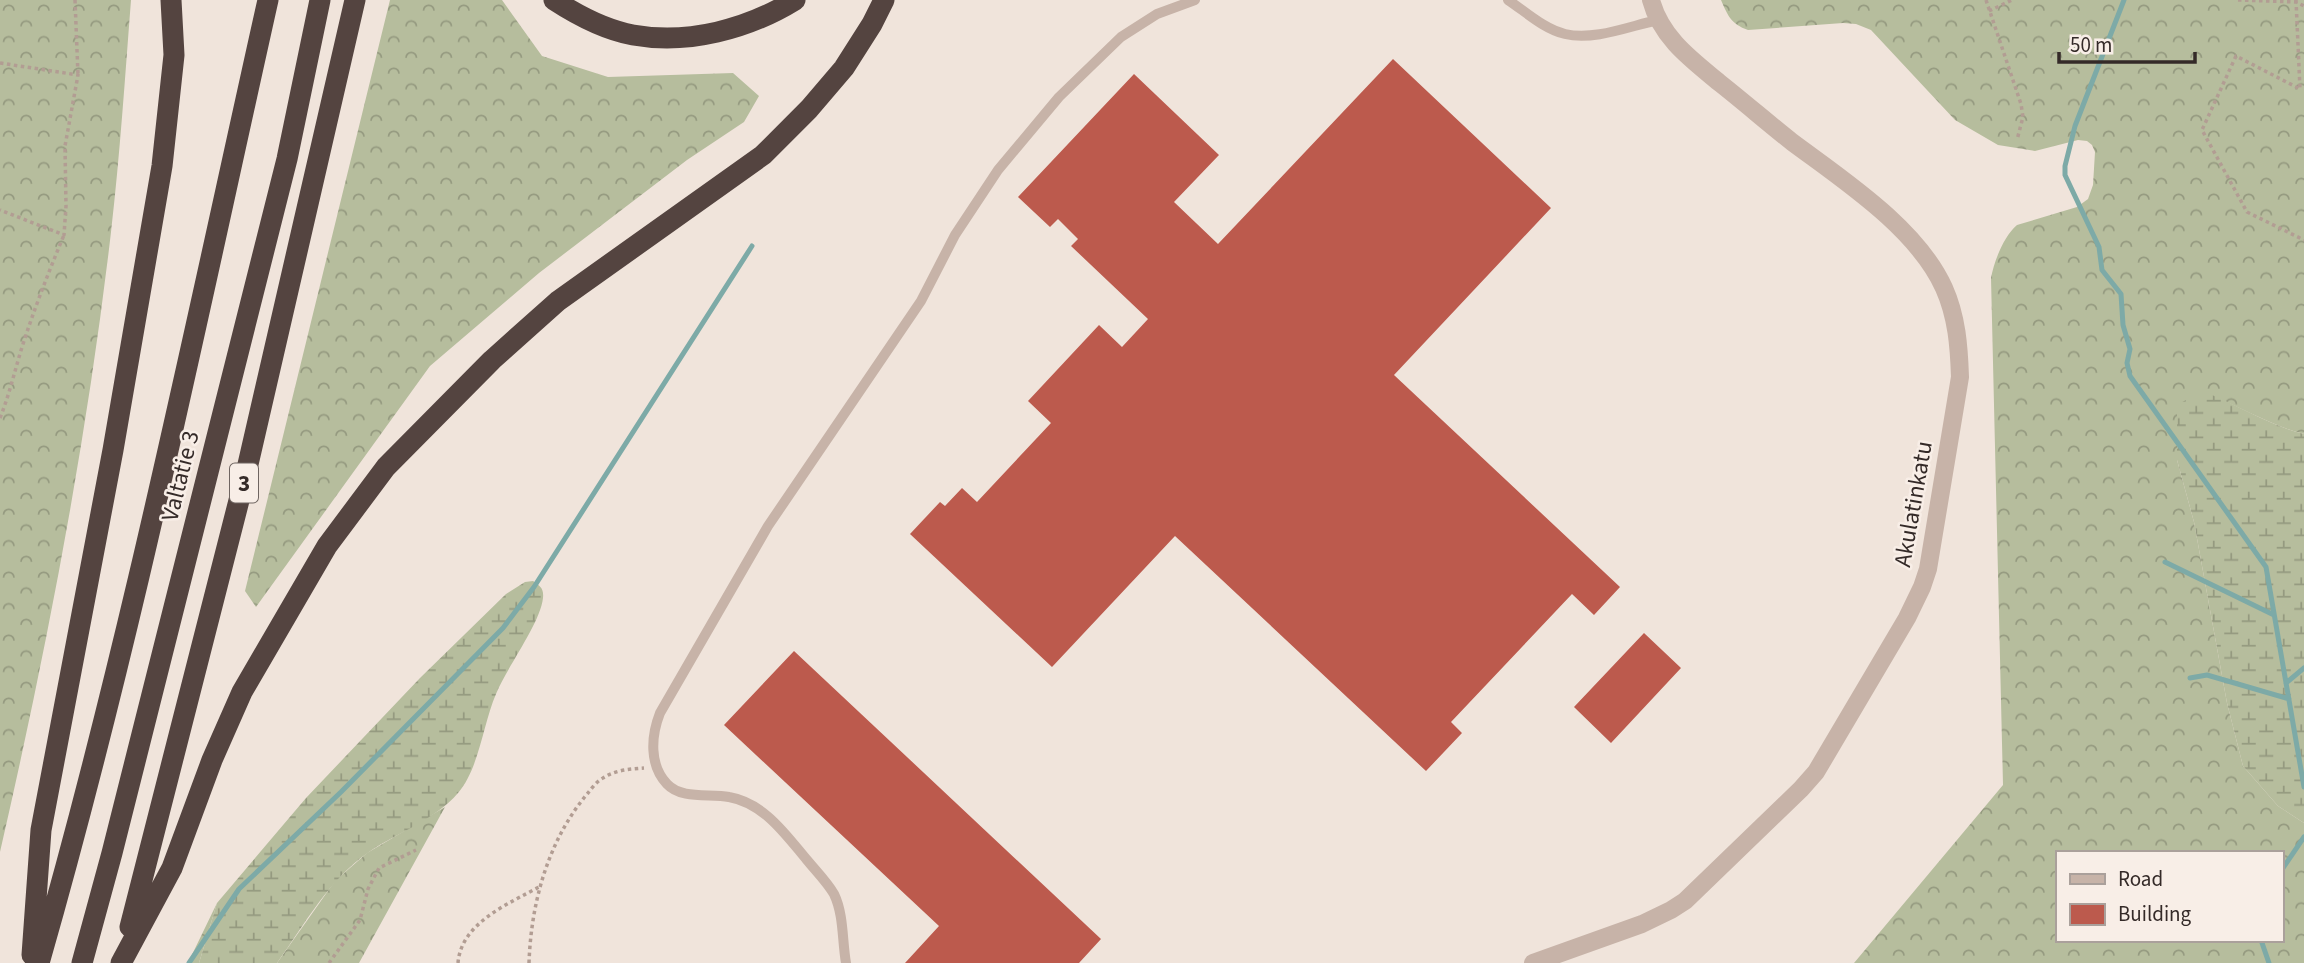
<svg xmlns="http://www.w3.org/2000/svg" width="2304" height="963" font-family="'Source Sans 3',sans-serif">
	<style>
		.forest { fill: url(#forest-crowns); fill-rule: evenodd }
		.wetland { fill: url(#wetland-marsh) }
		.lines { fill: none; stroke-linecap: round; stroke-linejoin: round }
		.stream { stroke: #7daaa7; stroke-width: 5 }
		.building { fill: #bc5a4d }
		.path { stroke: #b29d93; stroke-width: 3.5; stroke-dasharray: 3.5 3.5; stroke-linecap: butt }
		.service { stroke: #c7b3a8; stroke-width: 10 }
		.minor { stroke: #c7b3a8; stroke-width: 18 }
		.motorway { stroke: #544440; stroke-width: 21 }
		.labels { text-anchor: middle; stroke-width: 5; stroke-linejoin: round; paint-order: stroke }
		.shield { fill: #f8eee7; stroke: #6f6561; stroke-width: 2 }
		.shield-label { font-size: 23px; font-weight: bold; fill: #342a28 }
		.street-label { font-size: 24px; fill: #342a28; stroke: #f8eee7 }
	</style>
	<defs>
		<pattern id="forest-crowns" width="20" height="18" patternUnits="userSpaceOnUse" patternTransform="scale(1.75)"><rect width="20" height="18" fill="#b6bd9d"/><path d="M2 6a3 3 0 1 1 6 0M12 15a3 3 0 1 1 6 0" fill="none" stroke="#959a80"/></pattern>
		<pattern id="wetland-marsh" width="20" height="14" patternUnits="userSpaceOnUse" patternTransform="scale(1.75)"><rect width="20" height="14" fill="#b6bd9d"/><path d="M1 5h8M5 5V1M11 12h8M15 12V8" fill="none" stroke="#959a80"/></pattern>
	</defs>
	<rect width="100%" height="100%" fill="#f0e4db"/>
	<path class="forest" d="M 0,0 L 131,0 C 125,77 120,155 111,232 C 87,440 47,647 0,852 Z
		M 390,0 L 502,0 L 542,56 L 608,77 L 733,73 L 759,96 L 744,122 L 687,160 L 539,273 L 430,366 L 256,607 L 245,591 Z
		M 1721,0 L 2304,0 L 2304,434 C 2272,426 2243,408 2212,396 L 2177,460 L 2194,522 L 2227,703 L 2243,766 L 2278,806 L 2304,823 L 2304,963 L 1854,963 L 2003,785 L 1991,278 C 1994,261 2004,236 2017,225 L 2077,207 L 2088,199 L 2093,185 L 2095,152 L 2092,145 L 2087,141 L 2078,140 L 2035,151 L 1998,145 L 1955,120 L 1871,30 L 1856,24 L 1843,23 L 1748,30 C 1731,24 1728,16 1721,0 ZM 2057,853 L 2281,853 L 2281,940 L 2057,940 Z
		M 445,807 L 359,963 L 277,963 L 335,881 L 367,853 Z
		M 217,903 L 199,963 L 188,963 Z"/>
	<path class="wetland" d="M 2212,395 C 2243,408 2272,426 2304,434 L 2304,823 L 2278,806 L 2243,766 L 2227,703 L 2194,522 L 2177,460 L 2177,405 L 2193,396 Z
		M 533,581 C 540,586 544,588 543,598 C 540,624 507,667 496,694 C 483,724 479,769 458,793 C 435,820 398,832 369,852 C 329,879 305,924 277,963 L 199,963 L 217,903 L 306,798 L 420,678 L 506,594 L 525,582 Z"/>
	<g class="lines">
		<path class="stream" d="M 2124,0 L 2075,126 L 2065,166 L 2065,175 L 2099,247 L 2102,270 L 2121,294 L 2123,325 L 2130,349 L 2127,363 L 2130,376 L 2266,567 L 2304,787
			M 2165,562 L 2274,615
			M 2190,678 L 2207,675 L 2289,699
			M 2286,683 L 2304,668
			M 2281,871 L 2304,837
			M 2261,940 L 2269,963
			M 189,963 L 239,889 L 341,792 L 503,628 L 534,587 L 752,246"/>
	</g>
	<path class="building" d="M 1393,59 L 1551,208 L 1394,375 L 1620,587 L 1594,615 L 1572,594 L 1451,722 L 1462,733 L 1426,771 L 1175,536 L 1052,667 L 910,534 L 940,502 L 945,506 L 962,488 L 977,502 L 1051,423 L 1028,401 L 1099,325 L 1122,347 L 1148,319 L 1071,246 L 1078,239 L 1058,219 L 1050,227 L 1018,197 L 1134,74 L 1219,155 L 1174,202 L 1218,244 Z
		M 1644,633 L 1681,668 L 1611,743 L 1574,707 Z
		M 794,651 L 1101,939 L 1079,963 L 905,963 L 939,926 L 724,725 Z"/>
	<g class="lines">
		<path class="path" d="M 75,0 L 78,75
			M 1986,0 L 2021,104 L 2023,117 L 2017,140
			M 2238,0 L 2296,2 L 2304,6
			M 2296,0 L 2300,89 L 2236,56 L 2202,130 L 2247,212 L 2304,240
			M 1989,11 L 2012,0
			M 0,63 L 78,75 L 65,146 L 66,206 L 64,235 L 0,210
			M 0,418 C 10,393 15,369 23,344 C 35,307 49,271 64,235
			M 329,963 L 360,920 L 368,889 L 379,868 L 416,850
			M 458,963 C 461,923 508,904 539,887
			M 529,963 C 531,903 548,840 588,793 C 592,788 597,781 603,778 C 615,770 630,769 644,768"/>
		<path class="service" d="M 1508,0 C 1526,12 1544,29 1565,34 C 1594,41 1630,26 1658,20
			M 846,963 C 842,940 844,915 834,894 C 827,882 816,871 807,860 C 786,835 764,803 729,797 C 710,793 682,800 667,784 C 649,765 651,736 660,713 L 768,526 L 921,301 L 955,235 L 998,170 L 1059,97 L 1121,37 L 1157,14 L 1195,0"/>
		<path class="minor" d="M 1533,963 L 1642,924 L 1671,910 L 1685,901 L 1801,789 L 1816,772 L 1907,618 L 1922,587 L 1928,569 L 1960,377 C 1959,347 1957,317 1944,288 C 1917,228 1843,180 1792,142 C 1768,123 1745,103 1721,84 C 1692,60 1661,38 1651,0"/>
		<path class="motorway" d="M 554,0 C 577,15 606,30 633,35 C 688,45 748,29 795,0
			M 130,927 L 246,473 L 355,0
			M 32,955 L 41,830 L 113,450 L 162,166 L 174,55 L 171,0
			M 39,963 C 130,646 196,322 268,0
			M 82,963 L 112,853 L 287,159 L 320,0
			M 121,963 L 172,868 L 212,760 L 242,692 L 327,546 L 386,467 L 492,360 L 558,301 L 763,155 L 809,109 L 844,68 L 872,24 L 884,0"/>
	</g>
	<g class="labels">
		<rect class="shield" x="230" y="463.5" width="28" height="39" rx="5"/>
		<g class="shield-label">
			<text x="244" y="491">3</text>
		</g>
		<g class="street-label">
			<text transform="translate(180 476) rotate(-76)" y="8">Valtatie 3</text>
			<text transform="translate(1913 504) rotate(-80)" y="8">Akulatinkatu</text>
		</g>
	</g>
	<rect x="2056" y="851" width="228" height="91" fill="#f8eee7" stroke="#aaa09b" stroke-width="2"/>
	<rect x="2070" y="874" width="35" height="10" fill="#c7b3a8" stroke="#aaa09b" stroke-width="2"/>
	<text x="2118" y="886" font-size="21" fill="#342a28">Road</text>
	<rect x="2070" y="904" width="35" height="21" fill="#bc5a4d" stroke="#aaa09b" stroke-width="2"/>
	<text x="2118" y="921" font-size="21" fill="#342a28">Building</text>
	<path d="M2059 52v10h136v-10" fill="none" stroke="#342a28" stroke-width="3.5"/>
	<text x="2070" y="52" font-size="21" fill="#342a28" stroke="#f8eee7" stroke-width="5" paint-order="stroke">50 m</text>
</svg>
